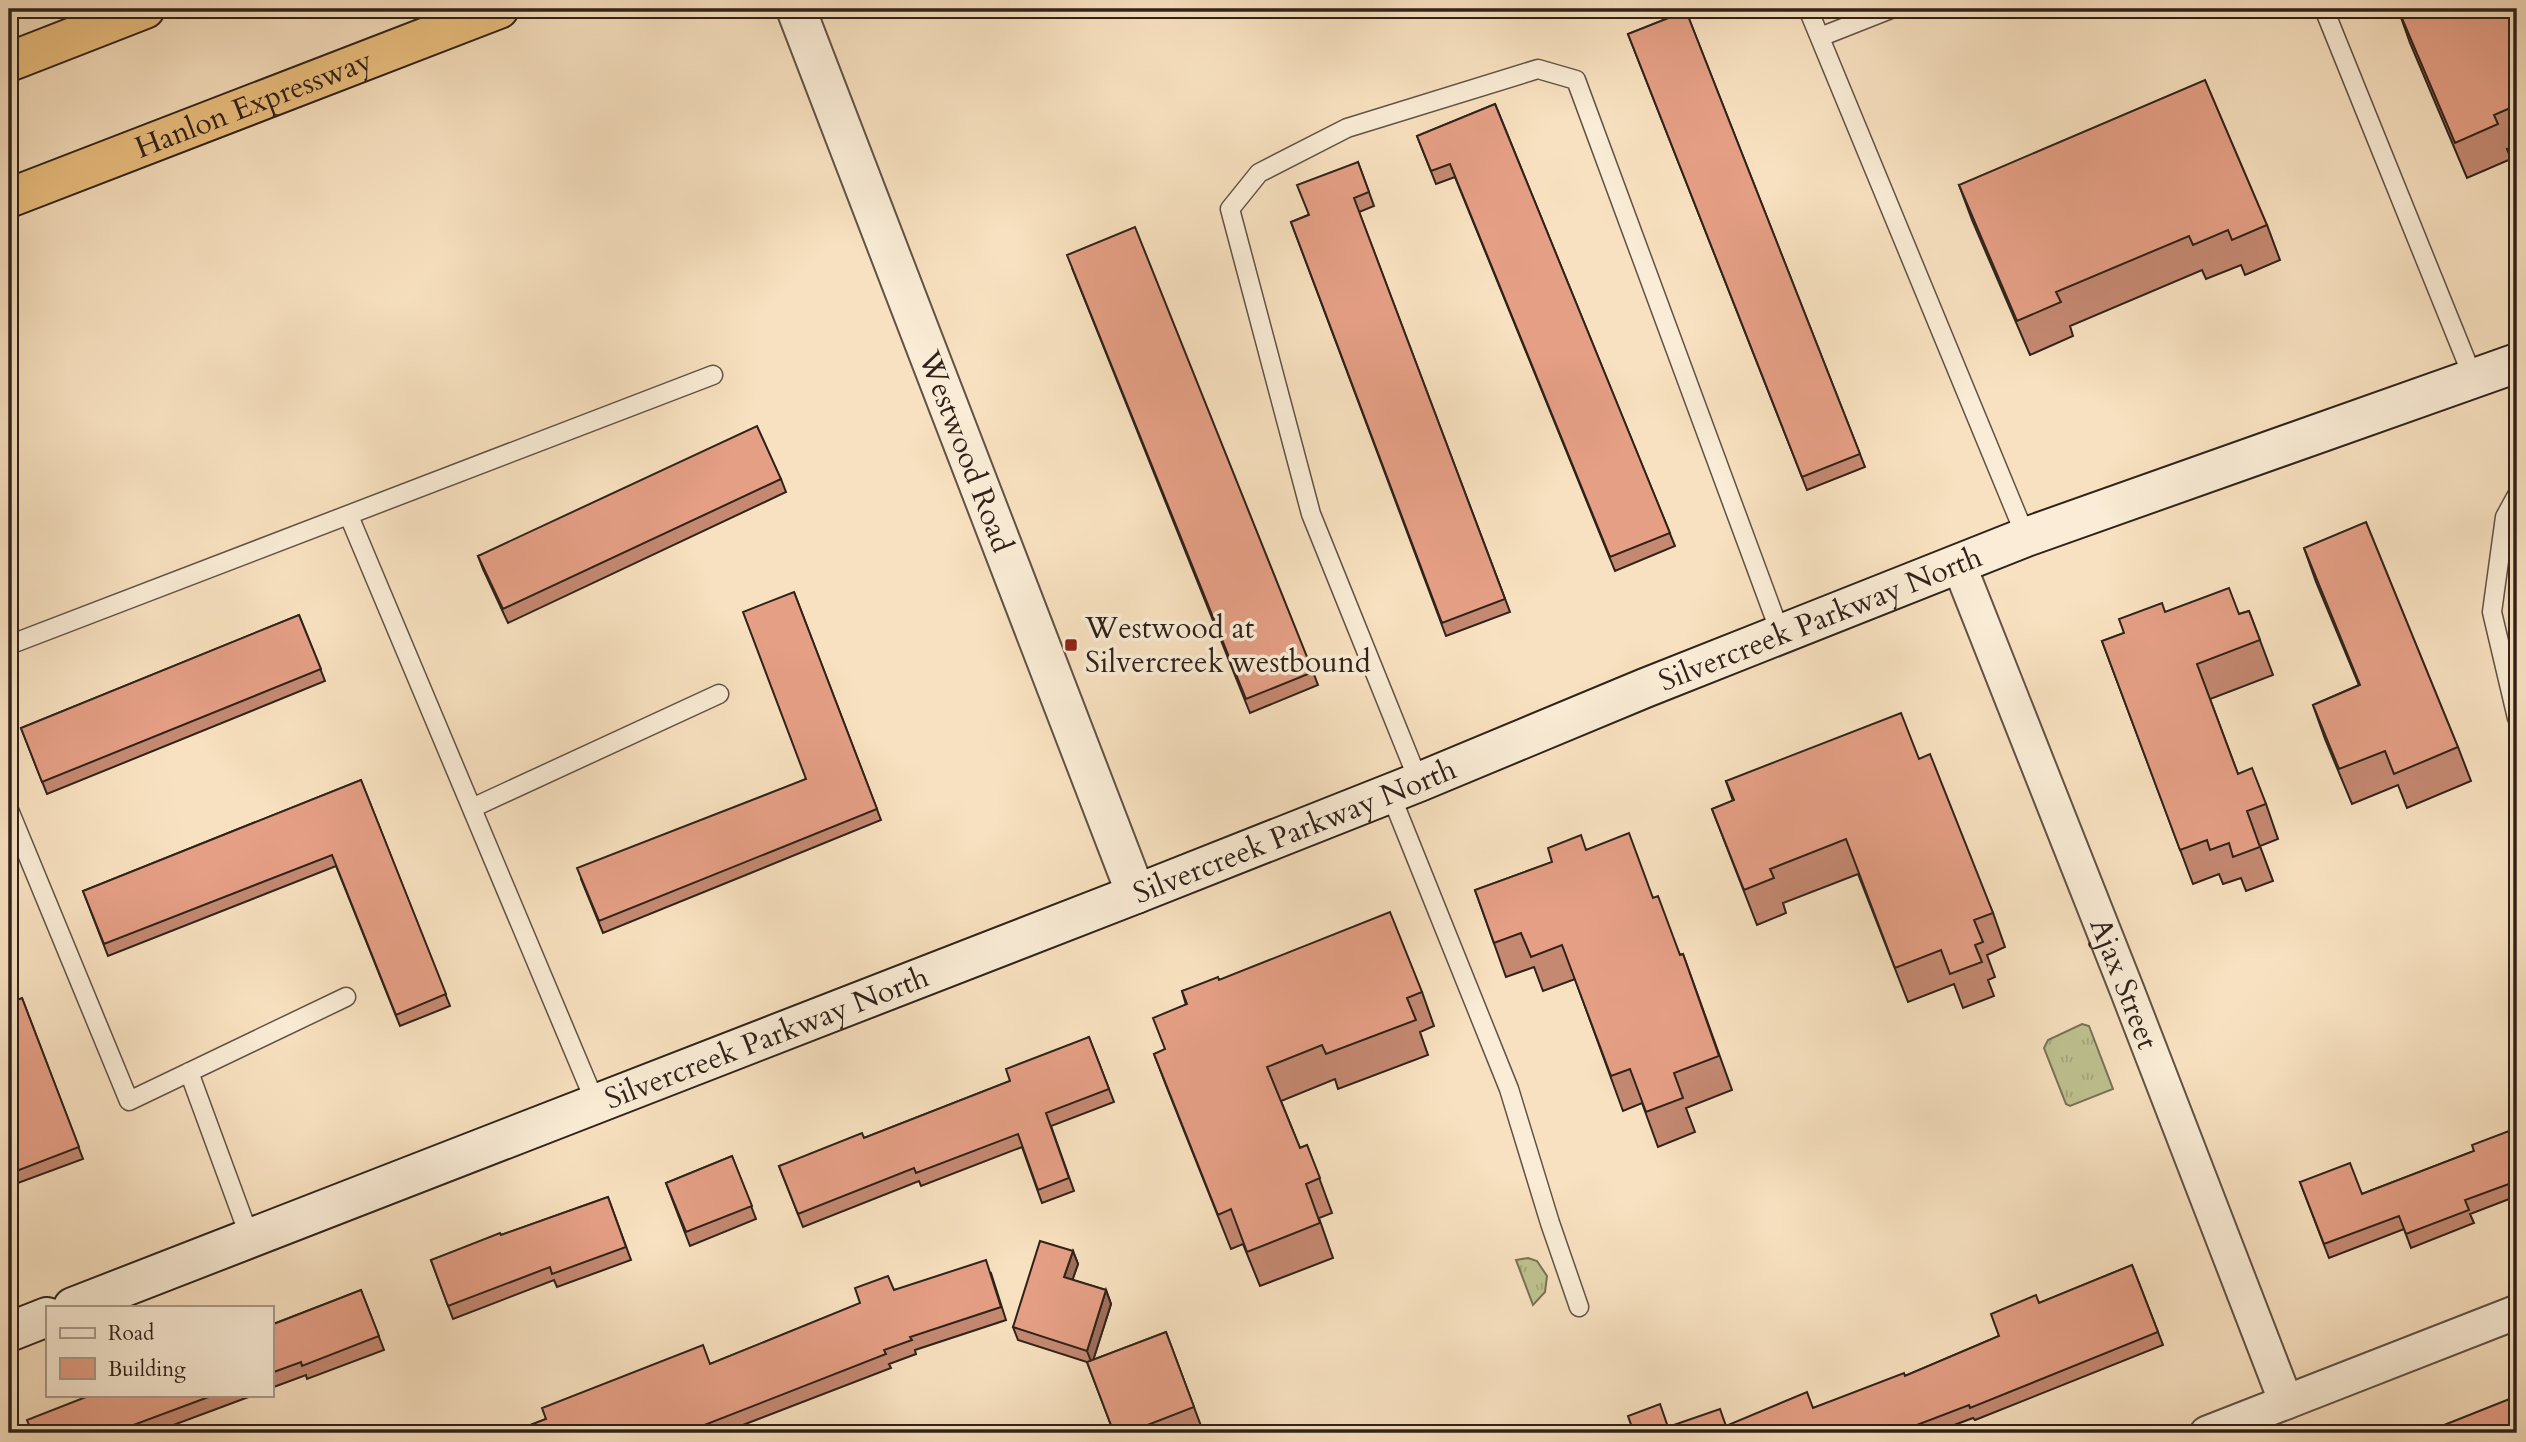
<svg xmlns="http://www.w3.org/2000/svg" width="2526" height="1442" font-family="Cardo,serif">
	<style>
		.grass { fill: url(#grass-tufts); stroke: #777256; stroke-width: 2 }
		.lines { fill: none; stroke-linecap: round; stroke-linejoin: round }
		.service-casing { stroke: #615244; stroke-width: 21 }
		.minor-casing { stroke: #615244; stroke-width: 37 }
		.tertiary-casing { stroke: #615244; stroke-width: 42 }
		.secondary-casing { stroke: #2f221a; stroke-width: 42 }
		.trunk-casing { stroke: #2f221a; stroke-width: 42 }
		.service { stroke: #faecd6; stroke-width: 18 }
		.minor { stroke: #faecd6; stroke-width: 33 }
		.tertiary { stroke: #faecd6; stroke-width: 38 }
		.secondary { stroke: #faecd6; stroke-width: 38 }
		.trunk { stroke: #ecc080; stroke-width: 38 }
		.wall { fill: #c58972; stroke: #2f221a; stroke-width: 2 }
		.shaded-wall { fill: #a06f5d; stroke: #2f221a; stroke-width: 2 }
		.building { fill: #e59f85; stroke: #2f221a; stroke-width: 2 }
		.poi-dot { fill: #8f2418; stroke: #faecd6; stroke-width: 2.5 }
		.labels { text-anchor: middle; stroke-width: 7; stroke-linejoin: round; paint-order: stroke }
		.street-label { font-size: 30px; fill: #2f221a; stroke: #faecd6 }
		.poi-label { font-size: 30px; fill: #2f221a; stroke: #faecd6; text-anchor: start }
	</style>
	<defs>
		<pattern id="grass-tufts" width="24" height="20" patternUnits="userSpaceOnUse" patternTransform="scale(1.75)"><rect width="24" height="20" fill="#bfc291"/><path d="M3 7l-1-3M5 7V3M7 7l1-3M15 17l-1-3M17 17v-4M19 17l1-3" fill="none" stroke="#a4a67c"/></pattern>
	</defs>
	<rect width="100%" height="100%" fill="#f8e1c0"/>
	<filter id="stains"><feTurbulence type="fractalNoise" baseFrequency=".00286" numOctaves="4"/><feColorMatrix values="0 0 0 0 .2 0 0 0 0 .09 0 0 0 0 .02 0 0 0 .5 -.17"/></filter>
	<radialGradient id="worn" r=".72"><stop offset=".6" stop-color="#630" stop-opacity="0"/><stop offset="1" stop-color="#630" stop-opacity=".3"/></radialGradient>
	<path class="grass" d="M 2082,1024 L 2089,1026 L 2113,1089 L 2070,1106 L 2066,1104 L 2044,1048 L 2048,1040 Z
		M 1528,1258 L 1537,1261 L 1547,1276 L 1545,1292 L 1533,1305 L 1516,1260 Z"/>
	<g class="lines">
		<g class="service-casing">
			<path id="service" d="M 1808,9 L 2026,537
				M 2324,9 L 2474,380
				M 1820,37 L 1891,9
				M 2517,495 L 2505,517 L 2492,612 L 2517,718
				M 349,516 L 596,1104
				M 9,645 L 713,375
				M 1419,782 L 1311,514 L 1230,209 L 1259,173 L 1347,128 L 1538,69 L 1576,80 L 1781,635
				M 1390,793 L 1509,1089 L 1550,1223 L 1579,1307
				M 472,808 L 719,694
				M 9,810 L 129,1101 L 346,997
				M 189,1072 L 250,1238"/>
		</g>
		<g class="minor-casing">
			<g id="minor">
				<path id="s1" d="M 1959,565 L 2127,990 L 2286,1402"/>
				<path d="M 2207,1433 L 2517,1312"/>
			</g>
		</g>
		<g class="tertiary-casing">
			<g id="tertiary">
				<path id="s2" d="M 796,9 L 1136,894"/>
			</g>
		</g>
		<g class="secondary-casing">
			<g id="secondary">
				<path id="s3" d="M 73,1307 L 1136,894 L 1419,782 L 1645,688 L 2026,537 L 2517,363"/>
				<path d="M 9,1332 L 47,1317"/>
			</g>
		</g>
		<g class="trunk-casing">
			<g id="trunk">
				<path d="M 9,62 L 145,9"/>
				<path id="s4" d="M 9,198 L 499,9"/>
			</g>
		</g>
		<use href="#service" class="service"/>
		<use href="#minor" class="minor"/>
		<use href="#tertiary" class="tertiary"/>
		<use href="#secondary" class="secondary"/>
		<use href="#trunk" class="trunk"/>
	</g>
	<path class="wall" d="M 2398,9 L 2517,9 L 2517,145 L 2507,149 L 2511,159 L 2467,178 L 2410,43 Z
		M 1686,11 L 1865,467 L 1807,490 L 1628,34 Z
		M 1495,104 L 1675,546 L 1615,571 L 1455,177 L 1436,184 L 1417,136 Z
		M 1358,162 L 1374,206 L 1359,212 L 1510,612 L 1446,636 L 1291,222 L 1308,215 Z
		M 1959,185 L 2267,225 L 2280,260 L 2245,275 L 2241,265 L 2206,279 L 2202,270 L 2070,326 L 2073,336 L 2030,355 L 1972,220 Z
		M 1072,268 L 1313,672 L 1318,685 L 1250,713 Z
		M 781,479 L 786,492 L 508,623 L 483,569 L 478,556 Z
		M 2304,548 L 2458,747 L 2471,781 L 2407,808 L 2398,785 L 2352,804 L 2325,739 L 2313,705 L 2359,685 L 2316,582 Z
		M 794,592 L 881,820 L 603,933 L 581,879 L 806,779 Z
		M 2249,611 L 2273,675 L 2210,699 L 2238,774 L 2266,804 L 2278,839 L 2260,846 L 2273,881 L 2246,891 L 2241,878 L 2223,884 L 2219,874 L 2193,884 L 2102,641 L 2124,633 L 2165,612 L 2239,614 Z
		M 299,615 L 325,681 L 47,794 L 21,728 Z
		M 1919,759 L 1993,913 L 2005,947 L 1987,955 L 1995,977 L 1988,980 L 1994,996 L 1963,1008 L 1954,984 L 1908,1002 L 1858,874 L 1783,903 L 1786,913 L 1757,925 L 1712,809 L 1733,801 L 1726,781 Z
		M 361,780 L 450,1006 L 400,1026 L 336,866 L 108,956 L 83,891 Z
		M 1586,850 L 1653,898 L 1680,955 L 1683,954 L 1732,1090 L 1686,1108 L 1695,1132 L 1658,1147 L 1642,1103 L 1623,1111 L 1575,979 L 1543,991 L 1534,967 L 1506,977 L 1475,890 Z
		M 1219,980 L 1422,992 L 1434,1026 L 1420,1032 L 1428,1055 L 1338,1089 L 1335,1079 L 1281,1101 L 1300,1148 L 1307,1145 L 1332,1213 L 1319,1218 L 1333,1258 L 1260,1286 L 1243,1244 L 1231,1249 L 1167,1088 L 1154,1054 L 1165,1050 L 1186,1005 L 1182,991 Z
		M 22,998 L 83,1159 L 18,1183 L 9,1159 Z
		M 1089,1037 L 1114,1102 L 1051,1126 L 1074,1191 L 1042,1203 L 1022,1147 L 921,1186 L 919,1181 L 803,1227 L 779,1166 L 864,1138 L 1010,1081 Z
		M 2517,1128 L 2517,1196 L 2470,1214 L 2474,1223 L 2411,1248 L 2404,1229 L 2329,1258 L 2300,1182 L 2362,1194 L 2474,1151 Z
		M 732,1156 L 756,1219 L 690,1246 L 666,1183 Z
		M 608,1197 L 631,1260 L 557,1287 L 554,1280 L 453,1319 L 431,1260 Z
		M 1073,1251 L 1078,1264 L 1072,1280 L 1106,1290 L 1111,1304 L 1093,1360 L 1166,1332 L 1201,1426 L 1183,1433 L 1114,1433 L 1087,1362 L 1018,1340 L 1013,1327 Z
		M 2132,1265 L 2163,1345 L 1975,1420 L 1973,1418 L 1933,1433 L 1634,1433 L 1668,1427 L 1726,1426 L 1813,1408 L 1905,1376 L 1999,1336 L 2039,1303 Z
		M 991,1273 L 1006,1320 L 915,1350 L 916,1354 L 889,1364 L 891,1368 L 722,1433 L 510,1433 L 546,1419 L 710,1364 L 894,1290 Z
		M 361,1290 L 384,1350 L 307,1379 L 306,1375 L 271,1388 L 271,1325 Z
		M 91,1395 L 254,1395 L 152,1433 L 18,1433 L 31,1430 Z"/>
	<path class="shaded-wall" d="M 1073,1251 L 1078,1264 L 1069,1290 L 1064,1277 Z
		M 1106,1290 L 1111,1304 L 1092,1364 L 1087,1351 Z"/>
	<path class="building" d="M 2398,9 L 2517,9 L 2517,105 L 2494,115 L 2498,124 L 2455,143 Z
		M 1686,11 L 1860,454 L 1802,477 L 1628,34 Z
		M 2205,80 L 2267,225 L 2232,240 L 2228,230 L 2193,245 L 2189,236 L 2056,292 L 2061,302 L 2017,321 L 1959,185 Z
		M 1495,104 L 1670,533 L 1610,557 L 1450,164 L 1431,171 L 1417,136 Z
		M 1358,162 L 1369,192 L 1354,198 L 1505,599 L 1442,623 L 1291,222 L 1309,215 L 1297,185 Z
		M 1135,227 L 1313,672 L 1246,699 L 1067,255 Z
		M 757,426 L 781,479 L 503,609 L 478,556 Z
		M 2366,522 L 2458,747 L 2394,774 L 2385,751 L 2339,769 L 2313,705 L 2360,685 L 2304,548 Z
		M 2229,588 L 2239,614 L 2249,611 L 2260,640 L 2197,664 L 2238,774 L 2252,768 L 2266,804 L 2247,811 L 2260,847 L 2233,857 L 2229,843 L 2210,850 L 2207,840 L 2180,850 L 2102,641 L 2124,633 L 2119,619 L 2162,603 L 2165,612 Z
		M 794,592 L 877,809 L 599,921 L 577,868 L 806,779 L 743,612 Z
		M 299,615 L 321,669 L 42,782 L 21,728 Z
		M 1901,713 L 1919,759 L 1930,754 L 1993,913 L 1974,920 L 1983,942 L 1975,945 L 1982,962 L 1950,974 L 1941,950 L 1895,968 L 1846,839 L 1770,869 L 1774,878 L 1744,890 L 1712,809 L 1734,800 L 1726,781 Z
		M 361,780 L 446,994 L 396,1015 L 332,855 L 104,944 L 83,891 Z
		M 1629,833 L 1653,898 L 1658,896 L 1680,955 L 1683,954 L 1719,1056 L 1674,1073 L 1683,1098 L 1646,1112 L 1630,1069 L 1611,1076 L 1562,945 L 1531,957 L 1521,933 L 1494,943 L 1475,890 L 1552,862 L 1548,848 L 1581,835 L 1586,850 Z
		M 1390,912 L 1422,992 L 1407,998 L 1416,1020 L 1326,1054 L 1322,1045 L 1267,1067 L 1300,1148 L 1307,1145 L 1320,1178 L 1306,1184 L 1320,1223 L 1247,1252 L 1231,1209 L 1218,1215 L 1154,1054 L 1165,1049 L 1153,1018 L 1187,1004 L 1182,991 L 1218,977 L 1219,980 Z
		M 22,998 L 79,1147 L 14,1172 L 9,1159 L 9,1003 Z
		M 1089,1037 L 1109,1089 L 1046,1113 L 1069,1178 L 1038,1190 L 1018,1134 L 916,1173 L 914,1168 L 798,1214 L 779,1166 L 862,1133 L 864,1138 L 1010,1081 L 1006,1069 Z
		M 2517,1128 L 2517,1181 L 2465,1200 L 2469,1210 L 2406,1234 L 2399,1216 L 2324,1244 L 2300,1182 L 2350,1163 L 2362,1194 L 2474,1151 L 2472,1145 Z
		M 732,1156 L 752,1206 L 686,1232 L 666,1183 Z
		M 608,1197 L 626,1247 L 552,1274 L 550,1267 L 448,1306 L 431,1260 L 500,1233 L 501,1235 Z
		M 1040,1241 L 1073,1251 L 1064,1277 L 1106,1290 L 1087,1351 L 1013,1327 Z
		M 986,1260 L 1001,1307 L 910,1337 L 912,1340 L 884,1350 L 886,1354 L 684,1433 L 510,1433 L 546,1419 L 542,1408 L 703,1345 L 710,1364 L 860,1303 L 855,1288 L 888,1276 L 894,1290 Z
		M 2132,1265 L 2158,1332 L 1970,1408 L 1969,1405 L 1896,1433 L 1634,1433 L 1628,1416 L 1660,1404 L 1668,1427 L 1720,1409 L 1726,1426 L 1807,1392 L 1813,1408 L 1904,1373 L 1905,1376 L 1999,1336 L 1991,1314 L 2036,1295 L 2039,1303 Z
		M 361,1290 L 379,1336 L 302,1366 L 301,1362 L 271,1373 L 271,1325 Z
		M 1166,1332 L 1194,1407 L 1127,1433 L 1114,1433 L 1087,1362 Z
		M 91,1395 L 214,1395 L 112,1433 L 18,1433 L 31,1430 L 27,1420 Z
		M 2517,1396 L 2517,1433 L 2424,1433 Z
		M 1565,1429 L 1567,1433 L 1553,1433 Z"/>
	<rect class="poi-dot" x="1064" y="638" width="14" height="14" rx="3.5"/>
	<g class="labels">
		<g class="street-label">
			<text dy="10" stroke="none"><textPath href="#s4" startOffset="262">Hanlon Expressway</textPath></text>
			<text dy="10" stroke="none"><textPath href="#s2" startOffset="474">Westwood Road</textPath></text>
			<text dy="10" stroke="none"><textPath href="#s3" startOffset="1878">Silvercreek Parkway North</textPath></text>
			<text dy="10" stroke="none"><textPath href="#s3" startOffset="1311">Silvercreek Parkway North</textPath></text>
			<text dy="10" stroke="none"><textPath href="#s1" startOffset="450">Ajax Street</textPath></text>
			<text dy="10" stroke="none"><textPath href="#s3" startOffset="744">Silvercreek Parkway North</textPath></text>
		</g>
		<g class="poi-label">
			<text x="1085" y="638">Westwood at<tspan x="1085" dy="34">Silvercreek westbound</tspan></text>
		</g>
	</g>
	<rect width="2526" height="1442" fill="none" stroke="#f8e1c0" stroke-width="35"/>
	<rect x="10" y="10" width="2505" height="1421" fill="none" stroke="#2f221a" stroke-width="3.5"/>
	<rect x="18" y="18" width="2491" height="1407" fill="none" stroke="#2f221a" stroke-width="2"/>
	<rect x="46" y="1306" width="228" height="91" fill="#faecd6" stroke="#a99b8b" stroke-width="2"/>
	<rect x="60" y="1328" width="35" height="10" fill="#faecd6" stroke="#a99b8b" stroke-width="2"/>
	<text x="108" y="1340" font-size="21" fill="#2f221a">Road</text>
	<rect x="60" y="1358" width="35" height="21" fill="#e59f85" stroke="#a99b8b" stroke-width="2"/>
	<text x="108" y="1376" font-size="21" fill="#2f221a">Building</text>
	<rect width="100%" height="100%" filter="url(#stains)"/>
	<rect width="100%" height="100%" fill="url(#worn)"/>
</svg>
